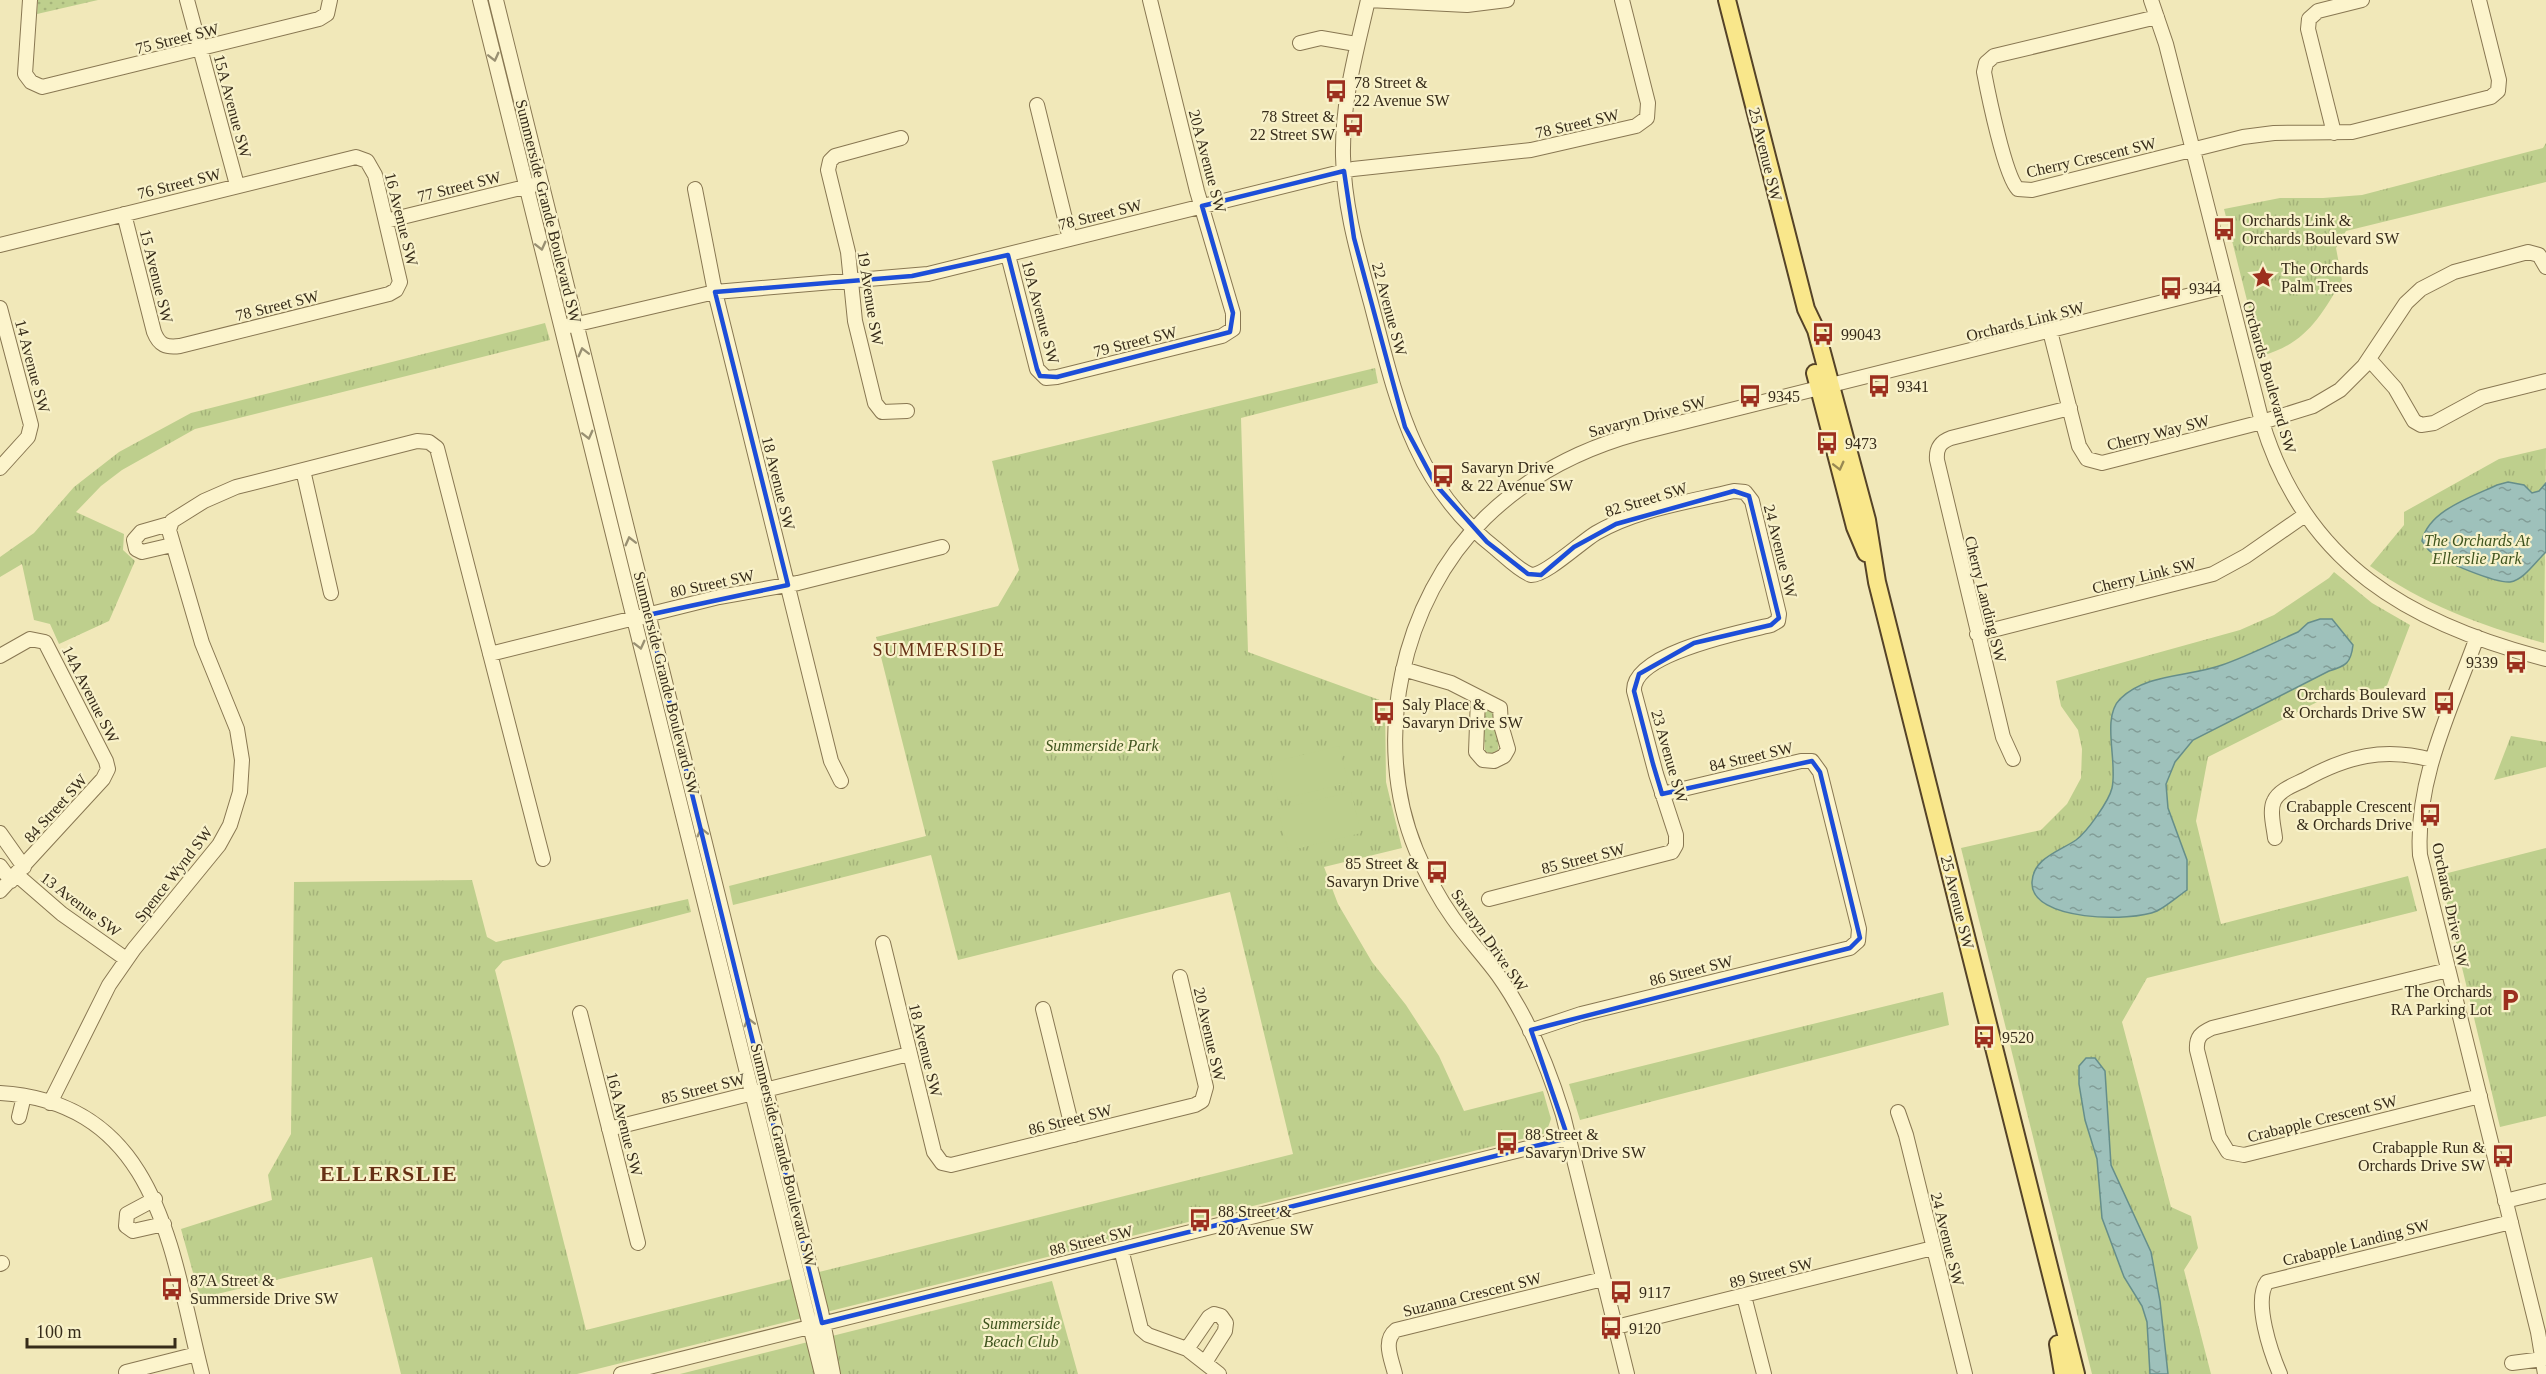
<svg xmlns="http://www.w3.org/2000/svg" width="2546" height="1374" font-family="Georgia,serif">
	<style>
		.grass { fill: url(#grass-dots) }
		.park { fill: url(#park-tufts) }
		.pitch { fill: #becf8d }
		.water { fill: url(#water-ripples); stroke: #668e8a; stroke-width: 1.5 }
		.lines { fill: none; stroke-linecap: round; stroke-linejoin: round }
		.minor-casing { stroke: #887752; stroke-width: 16 }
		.major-casing { stroke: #554328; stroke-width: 20 }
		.minor { stroke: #fcf4cc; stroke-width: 14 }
		.major { stroke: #f9e78b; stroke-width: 16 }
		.oneway { stroke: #999072 }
		.oneway2 { stroke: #988952 }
		.marked { fill: none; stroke: #1d4ed8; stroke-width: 4.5; stroke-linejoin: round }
		.labels { text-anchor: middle; stroke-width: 4.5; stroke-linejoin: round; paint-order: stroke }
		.street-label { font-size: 16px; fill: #362b19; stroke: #f8f1c9 }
		.poi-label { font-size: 16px; fill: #362b19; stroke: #f8f1c9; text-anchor: start }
		.park-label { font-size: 16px; font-style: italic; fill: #3f541e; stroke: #f8f1c9 }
		.neighbourhood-label { font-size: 18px; letter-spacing: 1.5px; fill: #663115; stroke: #f8f1c9 }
		.district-label { font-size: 22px; font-weight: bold; letter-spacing: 1.5px; fill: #663115; stroke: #f8f1c9 }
	</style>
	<defs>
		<pattern id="grass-dots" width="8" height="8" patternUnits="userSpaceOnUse" patternTransform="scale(1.5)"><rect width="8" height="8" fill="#becf8d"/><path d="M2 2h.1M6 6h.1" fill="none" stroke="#a4b279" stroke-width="1.8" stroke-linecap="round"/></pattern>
		<pattern id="park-tufts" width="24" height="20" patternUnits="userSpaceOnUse" patternTransform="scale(1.5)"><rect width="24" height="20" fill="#becf8d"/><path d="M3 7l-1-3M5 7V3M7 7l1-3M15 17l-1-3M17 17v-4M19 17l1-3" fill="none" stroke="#a4b279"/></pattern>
		<pattern id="water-ripples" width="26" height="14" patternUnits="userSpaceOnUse" patternTransform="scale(1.5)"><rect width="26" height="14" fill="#9ec1bb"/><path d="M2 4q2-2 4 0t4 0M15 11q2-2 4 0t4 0" fill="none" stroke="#829d97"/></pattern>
	</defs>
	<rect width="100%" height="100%" fill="#f1e8b9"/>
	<path class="grass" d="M 38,0 L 98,0 L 37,14 Z
		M 1488,710 L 1493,713 C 1494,725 1500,739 1498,750 L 1490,754 L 1485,751 L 1483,715 Z"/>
	<path class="park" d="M 2546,143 L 2546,182 L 2346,231 L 2336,248 L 2342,280 C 2320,318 2305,344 2261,356 L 2224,209 L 2280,198 L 2323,198 L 2362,195 L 2543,148 Z
		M 545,323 L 550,340 L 195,429 L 122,470 L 101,486 L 76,512 L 124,534 L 123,550 L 135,561 L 109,621 L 59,644 L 50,624 L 34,620 L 22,564 L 0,577 L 0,557 L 34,533 L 74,487 L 119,452 L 191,413 Z
		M 1375,368 L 1378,383 L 1241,418 L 1248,652 L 1385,702 L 1386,782 L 1402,848 L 1324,867 L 1338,904 L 1372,962 L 1406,1005 L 1439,1056 L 1464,1111 L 1543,1091 L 1551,1119 L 1546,1133 L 577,1374 L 401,1374 L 372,1257 L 200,1298 L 181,1229 L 272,1200 L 268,1175 L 291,1134 L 294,882 L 472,880 L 487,937 L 496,942 L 688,899 L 691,912 L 503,961 L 495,970 L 586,1330 L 1293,1154 L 1230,892 L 958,960 L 931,855 L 733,905 L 729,886 L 926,836 L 876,637 L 998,606 L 1019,570 L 992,461 Z
		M 2546,448 L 2544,643 C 2482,626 2422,604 2370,566 L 2404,525 L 2404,512 L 2499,459 Z
		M 2334,572 L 2372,603 L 2410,625 L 2386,688 L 2333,694 L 2208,757 L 2196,821 L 2221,924 L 2408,876 L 2417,911 L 2147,978 L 2122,1022 L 2171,1207 L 2191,1216 L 2198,1248 L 2184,1270 L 2211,1374 L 2092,1374 L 1961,848 L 2041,830 L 2067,804 L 2081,778 L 2082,749 L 2078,730 L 2061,706 L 2056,681 L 2240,630 L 2274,615 L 2329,578 Z
		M 2511,736 L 2546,742 L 2546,767 L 2494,780 Z
		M 2546,848 L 2546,1116 L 2500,1127 L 2440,875 Z
		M 1943,992 L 1949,1025 L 1580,1120 L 1569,1084 Z
		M 1052,1281 L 1078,1374 L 680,1374 Z"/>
	<path class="pitch" d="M 1339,746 L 1348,783 L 1278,800 L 1269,763 Z
		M 1351,792 L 1361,833 L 1288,851 L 1278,809 Z"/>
	<path class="water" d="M 2508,482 L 2524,485 L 2532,493 L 2539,491 L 2546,483 L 2546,552 C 2536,561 2524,580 2510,582 C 2495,583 2444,562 2431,552 C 2427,549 2425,545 2422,541 C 2428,511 2471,497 2497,485 Z
		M 2320,619 L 2332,619 L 2353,645 C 2351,663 2346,666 2329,671 L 2193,740 L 2175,762 L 2166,784 L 2168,808 L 2187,860 L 2187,890 C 2177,897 2167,906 2157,911 C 2132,922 2030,922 2032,882 C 2033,858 2060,851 2076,840 C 2087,832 2109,801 2112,788 C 2118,762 2101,718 2120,699 C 2147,673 2189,677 2222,665 C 2248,656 2273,643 2298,632 L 2308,623 Z
		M 2086,1058 L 2095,1058 L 2105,1071 L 2111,1165 L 2151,1252 L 2160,1301 L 2168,1374 L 2150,1374 L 2147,1322 L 2142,1306 L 2124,1277 L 2102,1218 L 2097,1159 L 2085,1120 L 2079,1084 L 2079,1066 Z"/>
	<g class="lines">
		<g class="minor-casing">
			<path id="minor" d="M 30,0 L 25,74 L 31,82 L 42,87 L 319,19 L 327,14 L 330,0
				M 187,0 L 237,185
				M 480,0 L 822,1374
				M 496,0 L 821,1311 L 833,1374
				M 2151,0 L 2166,44 L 2262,422 C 2305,564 2410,624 2546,659
				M 2157,17 L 1994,56 L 1986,63 L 1984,72 C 1988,93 2005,177 2018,189 L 2032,190 L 2243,137 L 2274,133 L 2352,132 L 2491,97 L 2498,91 L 2499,80 L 2479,0
				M 1300,43 L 1321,38 L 1356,44
				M 1037,105 L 1070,239
				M 2334,133 L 2308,29 L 2309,19 L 2318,11 L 2362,0
				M 901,138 L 835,156 L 830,161 L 828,170 L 848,252 L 855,321 L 875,403 L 882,412 L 907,411
				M 695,189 L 715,292 L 831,761 L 841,781
				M 386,221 L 533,185
				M 0,245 L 356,157 L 367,161 L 375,175 L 400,282 L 396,290 L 389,294 L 180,346 C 166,348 159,345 154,332 L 124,214
				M 1008,255 L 1037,369 L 1046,378 L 1057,377 L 1222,336 L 1233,329 L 1233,313 L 1197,191 L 1150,0
				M 0,308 L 31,425 L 28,437 L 0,468
				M 569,326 L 715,292 L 928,274 L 1353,169 L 1531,150 L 1636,126 L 1647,118 L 1648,103 L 1622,0
				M 2050,331 L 2079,446 L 2087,459 L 2102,463 L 2262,422 L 2313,406 L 2340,390 L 2364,366 L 2406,303 L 2421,289 L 2454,272 L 2528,252 L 2539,255 L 2546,267
				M 2369,359 L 2395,388 L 2414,421 L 2421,425 L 2434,423 L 2482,397 L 2546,381
				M 303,470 L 331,593
				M 169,524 L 141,532 L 134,540 L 136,549 L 142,552 L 172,545
				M 1977,634 L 2213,574 L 2246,556 L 2305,515
				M 2477,637 C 2452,707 2415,779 2420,855 L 2538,1332 L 2545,1374
				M 490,654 L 719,597 L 798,583 L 942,547
				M 0,656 L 30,639 L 45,642 L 106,761 L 108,769 L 103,779 L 0,891
				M 1403,669 L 1451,683 L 1500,708 L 1501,725 L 1508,749 L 1504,756 L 1494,761 L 1483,760 L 1476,752 L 1478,698
				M 2013,759 L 2003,737 L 1937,460 C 1936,448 1940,442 1951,438 L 2070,408
				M 0,833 L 24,867
				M 2275,838 C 2274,827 2269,811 2274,801 C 2279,790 2294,785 2304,780 C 2347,756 2384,747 2432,760
				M 0,866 L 11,881
				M 17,875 L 62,914 L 126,959
				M 1489,899 L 1672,852 L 1676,845 L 1676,835 L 1656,774 L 1634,691 C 1632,653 1742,632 1771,625 L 1778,621 L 1779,614 L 1752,501 L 1745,492 L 1734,491 C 1689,502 1637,509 1596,533 C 1581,542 1545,576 1531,575 C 1518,570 1506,557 1495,548 C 1413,484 1396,398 1371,303 C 1358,254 1344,207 1343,156 C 1342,101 1356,53 1368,0 L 1467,5 L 1507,0
				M 883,943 L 934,1152 L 942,1163 L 951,1165 L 1195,1105 L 1202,1101 L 1206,1087 L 1180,977
				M 2448,970 L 2212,1028 C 2201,1033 2196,1037 2197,1050 L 2219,1137 L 2228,1152 L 2244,1155 L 2480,1096
				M 1043,1009 L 1074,1135
				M 580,1013 L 638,1243
				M 1530,1031 L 1581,1014 L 1850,948 L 1858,941 L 1859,929 L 1820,772 L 1812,761 L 1801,761 L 1662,794
				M 0,1093 C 160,1103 171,1253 202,1374
				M 50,1103 L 109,985 L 134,949 L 219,845 L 230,825 L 240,792 L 242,760 L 237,729 L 202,643 L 169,530 L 172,521 L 204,501 L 236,487 L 417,441 L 429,442 L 437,448 L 543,859
				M 1898,1112 L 1906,1135 L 1965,1374
				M 19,1117 L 24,1096
				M 609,1129 L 909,1054
				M 155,1199 L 127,1214 L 126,1226 L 133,1231 L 164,1224
				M 2505,1201 L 2546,1191
				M 1121,1249 L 1141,1329 L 1148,1335 L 1187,1349 L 1219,1374
				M 0,1264 L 2,1263
				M 1744,1296 L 1764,1374
				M 1616,1327 L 1933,1248
				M 1187,1349 L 1209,1317 L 1214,1314 L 1221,1316 L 1226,1323 L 1225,1331 L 1206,1361
				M 2512,1363 L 2543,1359
				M 126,1372 L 197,1354
				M 621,1374 L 1568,1138
				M 1395,1374 C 1392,1360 1382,1341 1396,1330 L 1603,1279
				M 1627,1374 L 1563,1115 C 1548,1066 1528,1017 1498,975 C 1484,956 1467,938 1453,918 C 1438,897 1426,874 1416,850 C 1371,741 1401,600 1485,518 C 1529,475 1580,449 1639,433 L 2227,286
				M 2280,1374 C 2271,1353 2253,1301 2267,1282 L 2511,1222"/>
		</g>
		<g class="major-casing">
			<path id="major" d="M 1727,0 L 1806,309 L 1816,330 L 1867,520 L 1877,582 L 2076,1374
				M 1815,373 L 1855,527 L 1866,553
				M 2058,1344 L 2063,1374"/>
		</g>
		<use href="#minor" class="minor"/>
		<use href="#major" class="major"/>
	</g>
	<defs><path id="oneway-chevron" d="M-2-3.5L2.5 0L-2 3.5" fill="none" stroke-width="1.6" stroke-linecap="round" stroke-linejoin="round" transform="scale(1.5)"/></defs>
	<g class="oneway">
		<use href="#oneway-chevron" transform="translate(494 57) rotate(76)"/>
		<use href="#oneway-chevron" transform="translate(541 246) rotate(76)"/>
		<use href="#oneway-chevron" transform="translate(583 352) rotate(-104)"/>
		<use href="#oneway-chevron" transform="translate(588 435) rotate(76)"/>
		<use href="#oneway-chevron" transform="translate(630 541) rotate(-104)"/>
		<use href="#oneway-chevron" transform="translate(640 645) rotate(76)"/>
		<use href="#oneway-chevron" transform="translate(702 832) rotate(-104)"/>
		<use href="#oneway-chevron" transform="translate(749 1022) rotate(-104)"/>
	</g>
	<use class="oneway2" href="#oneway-chevron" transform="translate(1839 466) rotate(76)"/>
	<path class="marked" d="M 1344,171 L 1354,238 L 1405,427 L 1436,485 L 1487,542 L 1528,574 L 1541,575 L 1574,547 L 1616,524 L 1734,491 L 1749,496 L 1779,618 L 1771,625 L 1694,643 L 1639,674 L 1634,691 L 1653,764 L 1662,794 L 1812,761 L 1820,772 L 1860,938 L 1850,948 L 1531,1030 L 1568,1138 L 822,1323 L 648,615 L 788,585 L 715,292 L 912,276 L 1008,255 L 1037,369 L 1040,376 L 1057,377 L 1230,332 L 1233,313 L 1202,206 Z"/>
	<defs>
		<g id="bus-bare" transform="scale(1.8)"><path d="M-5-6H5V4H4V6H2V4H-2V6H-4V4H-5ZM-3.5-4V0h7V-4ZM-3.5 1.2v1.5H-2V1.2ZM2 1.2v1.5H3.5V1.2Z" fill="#9c2f1e" stroke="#f8f1c9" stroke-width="2.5" paint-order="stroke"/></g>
		<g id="sight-bare" transform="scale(1.8)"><path d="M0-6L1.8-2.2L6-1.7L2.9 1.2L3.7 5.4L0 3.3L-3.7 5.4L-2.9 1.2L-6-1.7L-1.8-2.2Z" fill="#9c2f1e" stroke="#f8f1c9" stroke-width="2.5" paint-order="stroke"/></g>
		<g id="parking-bare" transform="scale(1.8)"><path d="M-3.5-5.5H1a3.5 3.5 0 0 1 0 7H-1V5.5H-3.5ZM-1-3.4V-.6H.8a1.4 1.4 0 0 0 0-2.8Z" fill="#9c2f1e" stroke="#f8f1c9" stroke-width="2.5" paint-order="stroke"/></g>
	</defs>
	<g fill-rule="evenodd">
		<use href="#bus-bare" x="1336" y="91"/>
		<use href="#bus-bare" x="1353" y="125"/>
		<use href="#bus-bare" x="2224" y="229"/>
		<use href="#sight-bare" x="2263" y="277"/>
		<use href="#bus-bare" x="2171" y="288"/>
		<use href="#bus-bare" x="1823" y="334"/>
		<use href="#bus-bare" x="1879" y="386"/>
		<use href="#bus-bare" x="1750" y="396"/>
		<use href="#bus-bare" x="1827" y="443"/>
		<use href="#bus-bare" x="1443" y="476"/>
		<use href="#bus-bare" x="2516" y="662"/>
		<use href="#bus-bare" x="2444" y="703"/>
		<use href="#bus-bare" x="1384" y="713"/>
		<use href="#bus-bare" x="2430" y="815"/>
		<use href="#bus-bare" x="1437" y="872"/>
		<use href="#parking-bare" x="2510" y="1000"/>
		<use href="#bus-bare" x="1984" y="1037"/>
		<use href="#bus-bare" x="1507" y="1143"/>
		<use href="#bus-bare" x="2503" y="1156"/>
		<use href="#bus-bare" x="1200" y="1220"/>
		<use href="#bus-bare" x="172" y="1289"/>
		<use href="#bus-bare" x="1621" y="1292"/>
		<use href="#bus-bare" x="1611" y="1328"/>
	</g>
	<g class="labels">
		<g class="street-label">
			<text transform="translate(177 38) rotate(-14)" y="6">75 Street SW</text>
			<text transform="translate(233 106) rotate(75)" y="6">15A Avenue SW</text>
			<text transform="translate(1577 123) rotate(-13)" y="6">78 Street SW</text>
			<text transform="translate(1766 154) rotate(76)" y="6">25 Avenue SW</text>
			<text transform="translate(2091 157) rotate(-13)" y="6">Cherry Crescent SW</text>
			<text transform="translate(1208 161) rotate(75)" y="6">20A Avenue SW</text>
			<text transform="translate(179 183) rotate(-14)" y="6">76 Street SW</text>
			<text transform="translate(459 186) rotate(-14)" y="6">77 Street SW</text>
			<text transform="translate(549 211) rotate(76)" y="6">Summerside Grande Boulevard SW</text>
			<text transform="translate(1100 214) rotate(-14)" y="6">78 Street SW</text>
			<text transform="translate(402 219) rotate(76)" y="6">16 Avenue SW</text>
			<text transform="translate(157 276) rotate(76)" y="6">15 Avenue SW</text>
			<text transform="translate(871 298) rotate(81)" y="6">19 Avenue SW</text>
			<text transform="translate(277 305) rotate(-14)" y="6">78 Street SW</text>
			<text transform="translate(1390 309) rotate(75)" y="6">22 Avenue SW</text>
			<text transform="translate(1041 312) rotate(75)" y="6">19A Avenue SW</text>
			<text transform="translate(2025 321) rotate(-14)" y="6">Orchards Link SW</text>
			<text transform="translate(1135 341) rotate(-14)" y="6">79 Street SW</text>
			<text transform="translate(33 366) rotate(75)" y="6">14 Avenue SW</text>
			<text transform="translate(2270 377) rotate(74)" y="6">Orchards Boulevard SW</text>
			<text transform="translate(1647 416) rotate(-15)" y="6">Savaryn Drive SW</text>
			<text transform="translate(2158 432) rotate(-14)" y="6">Cherry Way SW</text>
			<text transform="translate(779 483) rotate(76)" y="6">18 Avenue SW</text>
			<text transform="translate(1646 499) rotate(-17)" y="6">82 Street SW</text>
			<text transform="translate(1781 551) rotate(76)" y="6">24 Avenue SW</text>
			<text transform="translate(2144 575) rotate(-14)" y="6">Cherry Link SW</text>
			<text transform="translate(712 583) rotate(-12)" y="6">80 Street SW</text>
			<text transform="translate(1986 599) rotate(76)" y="6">Cherry Landing SW</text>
			<text transform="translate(667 683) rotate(76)" y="6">Summerside Grande Boulevard SW</text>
			<text transform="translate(91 694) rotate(63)" y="6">14A Avenue SW</text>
			<text transform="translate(1670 756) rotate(74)" y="6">23 Avenue SW</text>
			<text transform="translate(1751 756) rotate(-13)" y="6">84 Street SW</text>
			<text transform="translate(55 808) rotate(-48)" y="6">84 Street SW</text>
			<text transform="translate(1583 858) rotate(-14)" y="6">85 Street SW</text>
			<text transform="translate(173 874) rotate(-52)" y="6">Spence Wynd SW</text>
			<text transform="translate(1958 902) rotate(76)" y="6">25 Avenue SW</text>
			<text transform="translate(81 904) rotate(37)" y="6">13 Avenue SW</text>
			<text transform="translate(2451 905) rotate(78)" y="6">Orchards Drive SW</text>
			<text transform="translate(1490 940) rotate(55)" y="6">Savaryn Drive SW</text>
			<text transform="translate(1691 970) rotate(-14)" y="6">86 Street SW</text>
			<text transform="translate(1210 1034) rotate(77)" y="6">20 Avenue SW</text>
			<text transform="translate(926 1050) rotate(76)" y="6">18 Avenue SW</text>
			<text transform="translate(703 1088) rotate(-14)" y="6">85 Street SW</text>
			<text transform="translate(2322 1118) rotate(-14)" y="6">Crabapple Crescent SW</text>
			<text transform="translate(1070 1119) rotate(-14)" y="6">86 Street SW</text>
			<text transform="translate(625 1124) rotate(76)" y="6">16A Avenue SW</text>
			<text transform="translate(784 1155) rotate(76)" y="6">Summerside Grande Boulevard SW</text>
			<text transform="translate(1948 1239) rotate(76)" y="6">24 Avenue SW</text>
			<text transform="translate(1091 1240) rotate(-14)" y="6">88 Street SW</text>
			<text transform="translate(2356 1242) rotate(-14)" y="6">Crabapple Landing SW</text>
			<text transform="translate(1771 1272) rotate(-14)" y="6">89 Street SW</text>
			<text transform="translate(1472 1294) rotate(-14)" y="6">Suzanna Crescent SW</text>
		</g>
		<g class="poi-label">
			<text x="1354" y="88">78 Street &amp;<tspan x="1354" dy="18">22 Avenue SW</tspan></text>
			<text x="1335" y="122" text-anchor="end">78 Street &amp;<tspan x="1335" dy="18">22 Street SW</tspan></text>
			<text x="2242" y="226">Orchards Link &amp;<tspan x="2242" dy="18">Orchards Boulevard SW</tspan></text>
			<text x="2281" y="274">The Orchards<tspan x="2281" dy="18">Palm Trees</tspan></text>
			<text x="2189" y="294">9344</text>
			<text x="1841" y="340">99043</text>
			<text x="1897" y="392">9341</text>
			<text x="1768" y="402">9345</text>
			<text x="1845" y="449">9473</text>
			<text x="1461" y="473">Savaryn Drive<tspan x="1461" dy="18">&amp; 22 Avenue SW</tspan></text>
			<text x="2498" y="668" text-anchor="end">9339</text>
			<text x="2426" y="700" text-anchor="end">Orchards Boulevard<tspan x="2426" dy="18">&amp; Orchards Drive SW</tspan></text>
			<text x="1402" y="710">Saly Place &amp;<tspan x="1402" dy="18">Savaryn Drive SW</tspan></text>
			<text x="2412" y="812" text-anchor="end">Crabapple Crescent<tspan x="2412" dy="18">&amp; Orchards Drive</tspan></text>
			<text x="1419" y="869" text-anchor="end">85 Street &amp;<tspan x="1419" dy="18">Savaryn Drive</tspan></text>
			<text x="2492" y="997" text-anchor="end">The Orchards<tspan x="2492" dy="18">RA Parking Lot</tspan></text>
			<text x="2002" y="1043">9520</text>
			<text x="1525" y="1140">88 Street &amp;<tspan x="1525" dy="18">Savaryn Drive SW</tspan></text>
			<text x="2485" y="1153" text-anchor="end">Crabapple Run &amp;<tspan x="2485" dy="18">Orchards Drive SW</tspan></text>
			<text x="1218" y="1217">88 Street &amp;<tspan x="1218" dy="18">20 Avenue SW</tspan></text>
			<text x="190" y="1286">87A Street &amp;<tspan x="190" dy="18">Summerside Drive SW</tspan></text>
			<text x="1639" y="1298">9117</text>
			<text x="1629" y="1334">9120</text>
		</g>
		<g class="park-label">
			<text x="2477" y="546">The Orchards At<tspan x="2477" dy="18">Ellerslie Park</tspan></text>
			<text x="1102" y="751">Summerside Park</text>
			<text x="1021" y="1329">Summerside<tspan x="1021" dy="18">Beach Club</tspan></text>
		</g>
		<g class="neighbourhood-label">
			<text x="939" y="656">SUMMERSIDE</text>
		</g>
		<g class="district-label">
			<text x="389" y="1181">ELLERSLIE</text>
		</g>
	</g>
	<path d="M27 1338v9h148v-9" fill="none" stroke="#362b19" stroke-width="3"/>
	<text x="36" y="1338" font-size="18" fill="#362b19" stroke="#f8f1c9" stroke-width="4.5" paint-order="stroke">100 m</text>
</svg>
